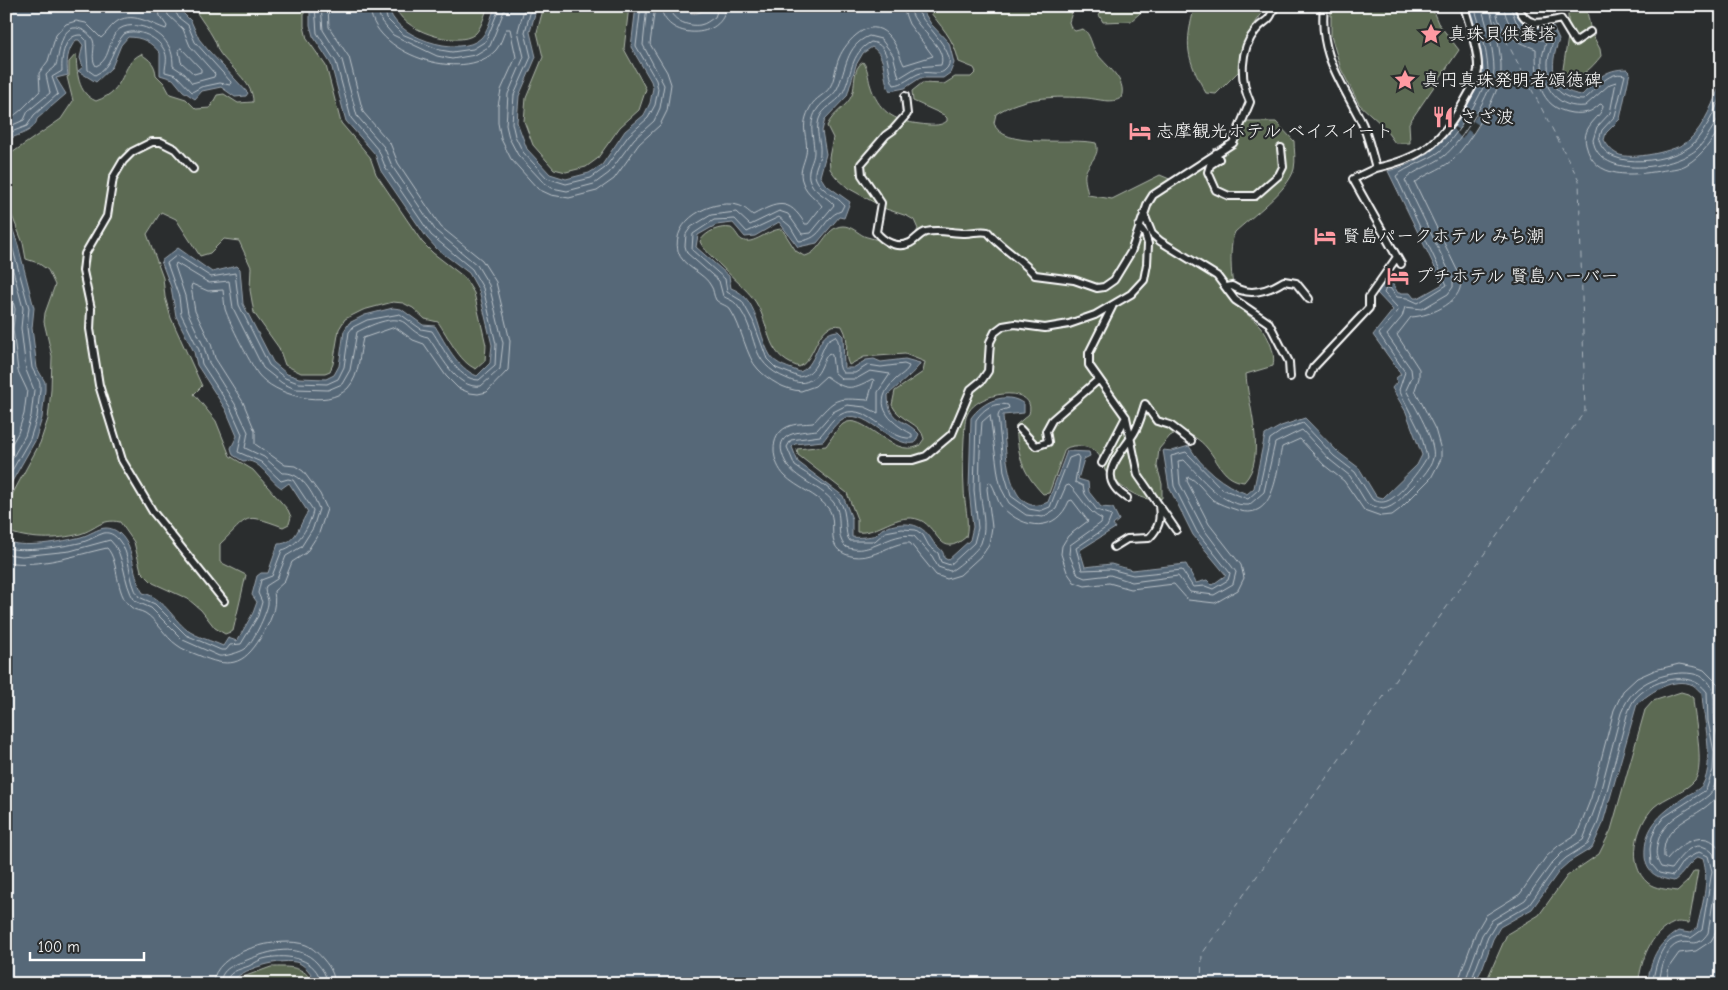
<svg xmlns="http://www.w3.org/2000/svg" width="1728" height="990" font-family="'Comic Neue','Klee One',sans-serif">
	<style>
		.green { fill: #5b6a53; stroke: #adb4a9 }
		.water { fill: #566878; stroke: #9aa4ae }
		.pier { fill: #2a2d2e }
		.lines { fill: none; stroke-linecap: round; stroke-linejoin: round }
		.shore { stroke: #bbc3c9; stroke-width: 1 }
		.ferry { stroke: #aab4bc; stroke-width: 1; stroke-dasharray: 6 5; stroke-linecap: butt }
		.minor-casing { stroke: #fff; stroke-width: 10 }
		.minor { stroke: #2a2d2e; stroke-width: 6 }
		.labels { text-anchor: middle; stroke-width: 4.5; stroke-linejoin: round; paint-order: stroke }
		.poi-label { font-size: 18px; fill: #fff; stroke: #2a2d2e; text-anchor: start }
	</style>
	<rect width="100%" height="100%" fill="#2a2d2e"/>
	<filter id="ink" filterUnits="userSpaceOnUse"><feTurbulence type="fractalNoise" baseFrequency=".02" numOctaves="2"/><feDisplacementMap in="SourceGraphic" scale="10" xChannelSelector="R" yChannelSelector="G"/><feConvolveMatrix kernelMatrix="1 2 1 2 8 2 1 2 1" color-interpolation-filters="sRGB"/></filter>
	<g filter="url(#ink)">
		<path class="green" d="M 193,6 L 304,6 L 304,26 L 307,39 L 326,66 L 341,123 L 370,157 L 376,174 L 422,242 L 433,253 L 464,277 L 474,293 L 486,345 L 485,361 L 476,369 C 459,362 448,336 438,322 L 425,319 L 413,308 L 403,303 L 393,302 L 363,310 L 345,319 L 339,329 L 333,364 L 330,371 L 325,373 L 301,373 L 285,365 L 279,348 L 254,313 L 250,290 L 251,267 L 239,241 L 224,239 L 210,253 L 200,256 L 176,219 L 161,212 L 147,234 L 163,278 L 165,297 L 171,318 L 202,386 L 194,394 L 216,421 L 230,456 L 253,470 L 288,510 L 291,517 L 289,524 L 283,527 C 242,512 250,516 220,544 L 220,562 L 246,575 L 233,631 L 225,634 L 215,628 L 201,610 L 188,599 L 153,583 L 141,571 L 134,542 L 120,522 C 101,518 97,529 80,534 C 56,540 29,540 6,531 L 6,506 L 40,443 L 48,419 L 51,390 L 52,356 L 44,322 L 45,313 L 55,285 L 48,270 L 38,263 L 26,259 L 23,243 L 6,201 L 6,157 L 61,119 L 73,101 L 67,77 L 69,76 L 69,62 L 76,54 C 77,72 77,93 96,101 C 128,90 119,65 141,54 C 150,60 155,64 156,75 L 164,83 L 170,94 L 186,99 L 196,109 L 210,108 L 217,95 L 224,94 L 238,103 L 253,102 C 254,82 227,66 218,50 C 217,47 216,43 214,39 C 209,29 199,18 193,6 Z
			M 396,6 L 488,6 C 485,14 481,29 475,34 C 457,49 398,29 396,6 Z
			M 544,6 L 629,6 L 624,49 L 646,89 L 639,110 L 620,127 L 597,159 L 586,167 L 566,172 L 554,169 L 533,145 L 524,121 L 526,98 L 543,57 L 537,32 Z
			M 926,6 L 1069,6 L 1073,9 L 1069,22 L 1071,28 L 1075,31 L 1083,29 C 1091,34 1091,45 1096,52 C 1105,66 1128,79 1121,98 C 1112,104 1098,99 1087,98 C 1057,96 1022,96 996,114 L 994,123 C 1001,150 1072,137 1096,143 C 1101,156 1088,162 1085,174 C 1084,179 1087,189 1088,195 L 1112,199 L 1160,175 L 1179,183 L 1210,161 L 1248,122 L 1276,122 L 1294,141 C 1294,149 1296,160 1294,169 C 1289,190 1251,217 1235,232 C 1228,246 1231,290 1238,305 C 1242,312 1253,318 1258,324 C 1268,334 1276,353 1273,366 L 1246,374 C 1247,403 1268,457 1244,482 C 1223,480 1219,462 1207,448 C 1201,440 1190,434 1181,430 L 1170,436 L 1159,449 L 1157,466 L 1162,484 L 1162,498 C 1146,505 1119,487 1108,474 C 1103,469 1103,459 1097,453 C 1090,446 1074,443 1065,449 L 1049,493 L 1043,494 C 1021,471 1018,455 1016,425 L 1029,414 C 1038,384 977,390 967,415 C 964,422 965,431 964,438 C 963,455 963,471 964,488 C 964,505 970,520 966,537 C 939,560 939,528 920,520 C 897,511 878,535 857,532 L 857,519 L 847,493 L 798,455 L 797,449 L 826,446 C 831,439 837,429 843,424 C 863,410 891,459 919,446 L 924,439 C 921,422 900,422 892,405 L 895,391 L 923,372 L 925,362 L 905,354 L 864,357 L 849,365 C 842,351 852,344 842,326 C 816,320 817,359 799,367 C 761,354 773,323 752,297 C 743,285 701,250 700,241 C 707,231 719,226 731,228 C 736,231 738,238 742,240 C 753,246 768,229 782,229 L 796,251 L 804,256 C 821,254 825,226 843,226 C 851,226 858,233 864,236 C 878,241 912,247 918,229 L 914,220 L 907,216 L 886,209 L 848,188 L 836,177 L 830,169 L 829,157 L 833,138 L 827,126 C 833,112 847,107 852,95 C 856,85 852,68 863,62 C 868,68 868,77 870,84 C 878,111 893,121 920,124 C 929,125 940,127 947,121 L 947,118 L 944,115 L 913,101 L 912,91 L 922,83 L 944,84 L 955,77 L 971,77 L 976,72 L 974,68 L 959,62 C 953,36 941,28 926,6 Z
			M 1099,6 L 1148,6 L 1131,21 L 1103,22 L 1099,15 Z
			M 1195,6 L 1267,6 L 1252,28 L 1242,50 L 1239,71 L 1216,94 L 1206,93 C 1186,58 1184,45 1195,6 Z
			M 1331,6 L 1431,6 L 1438,23 L 1459,50 L 1409,123 L 1410,143 L 1395,143 L 1382,125 L 1359,104 L 1341,69 L 1331,36 Z
			M 1568,6 L 1586,6 L 1591,32 L 1600,49 L 1601,56 C 1591,69 1583,76 1567,80 L 1563,69 L 1568,37 Z
			M 1681,692 L 1688,694 L 1693,698 C 1694,716 1705,767 1695,780 C 1685,792 1665,797 1654,807 C 1636,825 1626,865 1648,883 C 1655,889 1667,889 1677,891 L 1687,882 L 1694,871 L 1698,871 L 1689,923 C 1685,923 1678,921 1674,923 C 1649,934 1642,959 1638,984 L 1485,984 L 1507,934 L 1539,915 L 1567,876 L 1599,854 L 1611,830 L 1645,710 L 1653,701 Z
			M 271,967 C 289,967 305,965 313,984 L 235,984 L 243,977 Z"/>
		<path class="water" d="M 6,6 L 176,6 L 191,21 L 199,39 L 208,50 L 248,93 L 246,96 L 235,97 L 221,87 L 202,91 L 195,99 L 183,91 L 173,79 L 160,75 L 160,53 C 151,42 142,37 128,37 L 121,45 L 112,67 L 96,82 L 78,71 L 83,67 L 80,58 L 83,45 L 79,40 L 76,40 C 67,50 66,63 68,75 L 56,78 L 66,94 L 37,119 C 35,132 17,135 6,140 Z
			M 310,6 L 389,6 C 390,36 460,59 481,38 C 488,31 492,15 495,6 L 537,6 L 530,32 L 536,57 L 519,96 L 517,122 L 527,149 L 550,174 L 566,179 L 589,173 L 602,165 L 625,131 L 644,115 L 650,103 L 653,88 L 651,81 L 631,47 L 636,6 C 649,6 663,5 676,6 C 694,8 686,22 711,6 L 920,6 L 931,24 L 949,43 L 954,63 L 950,73 L 943,78 L 920,78 L 905,88 L 890,91 C 881,77 888,57 872,47 L 863,53 L 856,65 L 847,96 L 825,119 L 822,131 L 826,154 L 820,176 L 825,184 L 850,202 L 844,218 L 839,217 L 817,243 L 798,247 L 779,222 L 755,236 L 745,237 L 733,223 L 716,225 L 698,235 L 696,247 L 729,276 L 731,288 C 759,298 757,333 770,355 C 776,365 790,368 800,372 C 820,363 814,332 838,331 L 843,336 L 844,368 L 853,368 L 866,360 L 874,359 L 881,362 L 905,359 L 920,363 C 920,368 895,388 888,395 C 888,424 904,417 919,434 L 915,443 C 889,448 864,404 841,420 C 834,425 828,435 823,441 L 795,444 L 792,447 L 798,462 L 843,496 L 852,519 L 852,537 C 858,538 870,537 876,535 C 879,533 880,529 884,528 C 904,521 921,522 932,540 C 936,548 944,548 944,558 L 948,560 L 970,540 L 973,527 L 969,490 L 971,418 C 982,402 1006,390 1024,404 L 1024,413 L 1003,415 C 1005,439 1005,523 1048,502 L 1067,451 L 1089,452 L 1090,456 L 1084,459 L 1078,479 L 1088,482 L 1089,492 L 1101,507 L 1113,508 L 1119,520 L 1113,525 L 1115,528 L 1080,550 L 1085,567 L 1111,564 L 1132,570 L 1186,564 L 1196,583 L 1207,580 L 1212,585 L 1226,575 L 1193,535 L 1169,487 L 1163,450 L 1172,451 L 1189,446 C 1202,468 1223,485 1247,494 L 1254,488 L 1265,435 L 1281,426 L 1305,418 L 1338,452 L 1359,468 L 1376,496 L 1383,498 L 1417,465 L 1422,455 L 1406,412 L 1392,388 L 1397,382 L 1396,378 L 1401,374 L 1373,335 L 1393,310 L 1377,293 L 1388,276 L 1398,293 L 1410,293 L 1414,298 L 1418,298 L 1443,284 L 1388,171 C 1432,160 1453,135 1473,95 C 1476,88 1483,78 1483,70 C 1482,50 1475,26 1469,6 L 1514,6 C 1521,27 1533,30 1553,27 L 1559,40 C 1549,66 1550,91 1582,95 C 1598,79 1604,69 1627,69 L 1630,72 L 1620,119 L 1606,133 L 1604,140 C 1608,146 1611,151 1617,154 C 1631,161 1677,151 1688,141 C 1705,126 1714,100 1722,80 L 1722,984 L 1647,984 C 1652,958 1655,946 1678,931 L 1690,933 L 1697,928 C 1702,906 1710,881 1703,859 L 1698,857 C 1686,865 1685,873 1674,881 C 1659,878 1647,875 1645,857 C 1643,825 1664,811 1688,795 C 1693,792 1700,789 1703,784 C 1715,762 1703,719 1702,693 C 1699,691 1696,687 1693,685 C 1674,676 1649,693 1637,704 L 1602,826 L 1592,848 L 1569,862 L 1560,870 L 1532,909 L 1500,927 L 1493,939 L 1482,969 L 1474,984 L 317,984 C 313,976 307,967 299,963 C 284,957 237,969 231,984 L 6,984 L 6,540 C 18,550 66,541 81,537 C 89,535 98,528 106,528 C 111,528 116,530 120,534 C 136,549 131,575 143,593 C 163,597 172,618 187,630 C 197,637 212,641 223,646 L 228,638 L 237,641 L 253,613 L 257,602 L 252,595 L 257,576 L 261,573 L 268,573 L 278,544 C 297,544 299,524 308,512 L 289,483 L 282,488 C 269,481 260,458 243,461 L 233,455 L 231,448 L 237,436 L 226,410 L 197,365 L 194,352 L 176,316 L 171,287 L 161,261 L 178,248 L 212,272 L 237,266 L 240,269 L 243,304 L 273,362 L 287,374 L 299,378 L 326,379 L 334,375 L 339,366 L 344,331 L 349,323 L 365,315 L 393,308 L 401,309 L 423,325 L 435,326 C 446,344 457,368 477,376 L 490,363 L 492,345 L 479,291 L 469,273 L 437,249 L 427,238 L 381,171 L 375,154 L 346,121 L 331,64 L 313,36 L 310,25 Z
			M 6,209 L 18,245 L 34,308 L 32,328 L 37,368 L 45,382 L 45,390 L 42,418 L 35,441 L 6,492 Z"/>
		<path class="pier" d="M 1472,111 L 1478,114 L 1473,121 L 1479,125 L 1473,134 L 1468,130 L 1462,139 L 1453,129 L 1454,127 L 1459,130 Z"/>
		<g class="lines">
			<path class="shore" d="M 370,6 C 370,53 464,85 496,50 C 501,44 503,36 506,29 L 510,29 L 516,57 L 501,90 L 498,106 L 498,123 L 501,139 L 511,159 L 538,189 L 551,195 L 569,198 L 597,191 L 614,179 L 639,144 L 660,125 L 667,111 L 671,84 L 667,72 L 650,44 L 655,6
				M 377,6 L 381,21 L 393,35 L 437,56 L 452,59 L 475,55 L 490,46 L 506,6
				M 384,6 L 387,19 L 402,34 L 440,50 L 452,52 L 473,49 L 486,41 L 500,6
				M 525,6 L 518,31 L 524,57 L 508,94 L 506,125 L 509,138 L 518,155 L 542,181 L 552,188 L 567,191 L 594,184 L 609,173 L 634,139 L 654,121 L 660,108 L 664,85 L 643,45 L 647,6
				M 532,6 L 525,32 L 531,57 L 514,95 L 512,123 L 515,136 L 523,152 L 547,178 L 566,184 L 591,178 L 605,168 L 629,135 L 648,118 L 655,105 L 658,89 L 656,80 L 636,46 L 641,6
				M 661,6 C 663,41 725,41 726,6
				M 669,6 C 670,20 688,27 700,25 C 706,24 710,20 715,17 L 719,6
				M 902,6 L 909,24 L 933,56 L 904,65 C 899,55 897,44 888,35 C 870,15 846,41 839,58 C 835,67 835,79 830,87 C 825,95 815,98 811,106 C 798,128 809,136 806,154 C 804,164 798,172 803,183 C 807,194 816,198 822,206 L 808,224 L 805,224 C 789,197 777,202 753,215 C 748,211 743,206 737,205 C 711,199 671,220 678,251 C 682,267 705,273 711,286 C 714,290 713,295 716,300 C 721,305 728,305 731,311 C 742,327 746,357 758,369 C 768,380 785,390 801,391 L 815,386 L 826,376 C 845,390 850,391 872,379 L 874,380 L 868,400 C 834,398 837,397 813,423 C 805,424 795,423 787,427 C 768,436 772,463 785,476 C 797,488 817,494 828,508 C 839,522 824,545 845,554 C 870,565 890,541 910,543 L 936,575 L 947,579 L 960,575 L 983,554 L 989,545 L 992,527 L 987,489 L 988,483 L 990,482 C 996,489 996,500 1002,507 C 1024,530 1056,533 1069,501 L 1072,500 L 1088,521 L 1068,536 L 1062,546 L 1061,554 L 1067,572 L 1074,582 L 1085,586 L 1109,583 L 1131,589 L 1174,584 L 1188,600 L 1215,603 L 1238,590 L 1244,578 L 1241,565 L 1209,524 L 1187,481 L 1188,477 C 1196,479 1206,494 1213,500 C 1219,504 1228,507 1234,509 C 1275,525 1276,472 1282,447 L 1300,439 L 1324,465 L 1344,481 L 1364,510 L 1381,516 L 1392,515 L 1400,509 L 1431,478 L 1441,459 L 1441,450 L 1435,429 L 1415,390 L 1419,378 L 1419,369 L 1397,335 L 1411,317 C 1431,316 1467,301 1460,276 L 1415,183 C 1425,174 1440,170 1451,161 C 1468,146 1501,93 1501,71 C 1502,53 1494,24 1489,6
				M 910,6 C 911,28 948,44 941,65 L 917,67 L 899,78 L 893,55 L 881,39 L 869,36 C 845,46 847,69 837,89 C 833,97 823,101 818,108 C 807,123 814,136 814,152 C 814,161 807,168 809,178 C 812,192 826,195 834,205 L 811,233 L 802,234 L 788,214 L 779,211 L 750,225 L 736,212 L 711,215 L 691,227 L 686,234 L 685,246 L 687,253 L 719,281 L 723,296 C 727,299 733,300 736,304 C 761,334 745,362 788,379 C 797,383 804,385 813,378 C 822,372 822,360 829,353 L 832,355 L 834,372 L 842,379 L 856,379 L 870,371 L 890,374 L 878,392 L 878,413 L 865,407 L 847,405 L 833,412 L 817,430 C 803,432 776,431 782,453 C 789,480 819,483 834,503 C 844,517 834,536 846,547 C 871,557 889,531 914,536 L 932,556 L 938,567 L 950,571 C 956,569 979,549 981,543 C 988,525 981,507 980,489 C 979,466 980,444 982,422 L 990,415 L 998,474 L 1001,488 L 1009,503 L 1026,515 L 1043,517 L 1056,509 L 1066,486 L 1069,485 C 1081,496 1087,512 1102,519 L 1101,523 L 1070,545 L 1069,554 L 1078,575 L 1085,578 L 1110,575 L 1132,582 L 1178,576 L 1190,592 L 1214,595 L 1233,584 L 1236,572 L 1203,528 L 1180,484 L 1178,461 L 1184,460 C 1201,477 1222,507 1249,505 L 1264,492 L 1275,443 L 1302,430 L 1330,460 L 1350,476 L 1367,504 L 1383,509 C 1395,507 1402,497 1410,489 C 1419,480 1430,471 1433,458 C 1437,442 1414,405 1406,390 L 1412,377 L 1411,369 L 1387,335 L 1402,317 L 1405,307 L 1422,309 L 1448,294 L 1453,287 L 1453,279 L 1405,180 C 1414,170 1433,165 1444,156 C 1460,144 1494,90 1494,70 C 1494,50 1487,25 1481,6
				M 916,6 C 918,22 965,56 944,71 C 938,76 926,70 918,74 C 909,78 904,84 894,85 C 886,73 892,44 871,42 C 849,54 853,75 842,94 C 836,104 823,107 819,119 C 815,132 821,141 820,153 C 820,162 812,170 816,179 C 821,191 836,195 844,205 L 841,211 C 822,217 824,240 799,241 L 790,226 L 779,217 L 747,232 L 735,219 L 714,220 L 693,234 L 692,250 L 725,279 L 727,292 L 742,301 L 753,321 L 767,359 L 776,368 L 799,377 C 818,374 819,353 828,340 L 835,336 C 844,344 834,364 843,373 L 855,373 L 868,365 L 881,367 L 904,364 L 909,366 C 907,372 900,375 895,380 C 871,403 887,421 912,434 L 912,438 C 886,441 866,398 838,416 C 831,420 826,430 820,436 L 791,440 L 787,447 L 795,466 C 809,476 830,486 839,500 C 849,513 843,534 850,541 L 875,541 L 885,532 L 902,529 L 916,530 L 923,535 L 929,546 L 938,553 L 941,562 L 950,565 L 974,543 L 978,528 L 974,490 L 976,420 C 984,408 994,402 1008,405 L 1009,408 L 1000,411 L 998,416 L 1004,472 L 1011,496 L 1029,509 L 1040,511 L 1050,507 L 1069,458 L 1077,455 L 1079,458 L 1075,482 L 1083,486 L 1085,494 L 1097,510 L 1112,515 L 1107,527 L 1076,548 L 1082,570 L 1110,569 L 1133,575 L 1182,570 L 1193,587 L 1205,586 L 1213,589 L 1228,580 L 1230,573 L 1197,532 L 1174,486 L 1171,456 L 1186,452 L 1222,489 L 1248,499 L 1259,489 L 1270,439 L 1283,430 L 1303,423 L 1334,456 L 1355,472 L 1372,499 C 1377,502 1382,503 1387,501 C 1399,497 1421,469 1427,457 L 1421,434 L 1399,390 L 1405,372 L 1379,334 L 1398,311 L 1397,307 L 1384,293 L 1386,288 L 1390,288 L 1397,297 L 1407,298 L 1418,303 L 1447,285 L 1396,176 C 1406,167 1427,161 1439,152 C 1454,141 1488,88 1488,70 C 1487,50 1480,25 1474,6
				M 1496,6 C 1497,33 1515,41 1536,49 C 1536,76 1538,108 1572,113 C 1584,114 1591,113 1600,104 L 1603,105 C 1603,118 1581,124 1586,145 C 1594,181 1634,175 1660,171 C 1669,169 1679,169 1686,165 C 1703,155 1711,141 1722,126
				M 1504,6 C 1505,21 1515,36 1530,39 C 1535,40 1541,39 1546,41 C 1545,48 1541,56 1542,64 C 1544,89 1558,109 1585,106 L 1610,84 L 1616,82 L 1610,113 L 1597,127 L 1593,140 C 1599,181 1674,168 1696,150 C 1706,141 1715,123 1722,112
				M 1510,6 L 1516,21 L 1525,31 L 1552,34 C 1555,43 1549,51 1548,61 C 1547,84 1561,100 1583,100 C 1597,91 1606,70 1625,75 L 1615,116 L 1602,130 L 1599,140 C 1606,173 1676,161 1693,144 C 1706,130 1715,111 1722,94
				M 181,48 L 201,69 L 201,72 L 194,74 L 181,62 L 179,51 Z
				M 6,120 C 20,114 29,101 40,91 L 39,73 L 48,61 L 56,35 L 66,24 L 76,21 L 86,23 L 101,38 C 106,34 110,27 115,23 C 131,10 151,24 166,29 L 167,26 L 160,16 L 158,6
				M 6,128 L 24,120 L 28,111 L 50,93 L 46,75 C 49,71 52,70 55,67 C 60,59 59,16 85,31 C 88,33 91,36 93,40 C 96,49 90,58 96,66 C 117,58 102,21 139,26 C 147,27 158,33 163,38 C 171,47 173,55 173,66 L 185,74 L 192,83 L 214,77 L 215,74 L 190,46 L 183,29 L 168,15 L 166,6
				M 6,134 L 27,126 L 34,115 L 58,94 L 52,77 L 62,71 C 61,58 64,34 81,35 L 86,40 L 88,70 L 95,75 C 112,68 112,47 124,34 C 137,27 160,38 165,52 C 168,59 165,65 165,72 L 176,75 L 192,92 L 201,87 L 220,83 L 230,85 L 231,82 L 195,42 L 188,25 L 179,18 L 172,6
				M 6,224 L 29,308 L 27,328 L 32,368 L 40,383 L 40,390 L 37,417 L 30,439 L 6,481
				M 6,244 L 23,308 L 21,328 L 26,370 L 34,390 L 31,416 L 25,436 L 6,469
				M 6,276 L 15,309 L 13,329 L 18,371 L 27,390 L 24,414 L 18,433 L 6,454
				M 6,547 C 17,554 69,546 83,542 C 90,540 97,535 104,533 C 110,532 114,535 118,539 C 132,554 127,580 139,597 L 155,604 L 186,635 L 221,650 L 226,650 L 230,645 L 241,644 L 258,616 L 262,602 L 258,593 L 261,580 L 272,576 L 282,550 C 297,547 311,525 313,510 L 293,480 L 288,479 L 281,481 L 261,462 L 238,452 L 242,434 L 230,407 L 202,364 L 199,350 L 181,314 L 179,297 L 167,263 L 177,255 L 211,277 L 235,273 L 239,305 L 269,365 L 285,378 L 298,383 L 327,384 L 338,379 L 344,367 L 349,332 L 353,327 L 367,320 L 400,314 L 421,329 L 432,331 C 443,347 457,380 479,380 L 495,366 L 496,344 L 483,288 L 472,269 L 431,235 L 386,169 L 379,151 L 351,118 L 336,62 L 317,33 L 315,6
				M 6,554 L 22,556 L 70,551 L 110,540 C 126,554 122,583 135,601 L 151,608 L 183,640 L 219,656 C 224,657 241,652 245,649 C 253,642 266,615 268,604 C 269,597 263,593 266,586 L 277,579 L 286,556 L 301,547 L 313,528 L 319,509 C 313,493 301,471 282,473 L 264,457 L 245,448 L 248,432 L 235,404 L 208,361 L 204,347 L 188,313 L 185,296 L 175,266 L 176,263 L 209,283 L 229,281 L 233,308 L 263,368 L 282,383 L 295,389 L 328,390 L 342,384 L 350,370 L 357,332 C 369,326 393,314 405,323 C 413,330 417,335 428,337 C 440,353 456,390 481,386 L 500,369 L 503,343 L 489,285 L 477,265 L 436,231 L 392,166 L 384,147 L 357,116 L 342,60 L 323,30 L 321,6
				M 6,562 C 41,568 75,555 107,548 C 120,562 114,593 131,607 C 135,611 140,610 145,613 C 157,620 165,637 177,645 C 183,650 191,652 198,655 C 228,668 243,667 261,637 C 270,622 277,609 274,591 L 284,582 L 292,562 L 306,553 L 319,533 L 327,509 L 320,494 L 303,471 L 295,466 L 285,465 L 255,444 L 255,431 L 243,402 L 215,358 L 211,344 L 195,311 L 191,287 L 192,284 L 208,291 L 223,290 C 224,296 224,303 225,309 C 230,324 249,361 258,374 C 274,395 327,410 348,388 C 360,375 359,354 363,338 L 395,327 L 413,340 L 424,344 L 446,376 L 458,388 L 470,393 L 478,394 L 487,392 L 508,370 L 510,341 L 496,282 L 482,260 L 441,227 L 398,163 L 390,143 L 363,112 L 349,57 L 329,27 L 328,6
				M 1722,787 C 1710,819 1660,817 1664,857 L 1667,859 C 1681,842 1710,825 1722,854
				M 213,984 C 213,951 281,935 306,945 C 313,948 319,954 324,960 C 330,967 334,974 335,984
				M 220,984 C 221,967 235,965 247,960 C 269,951 298,942 317,963 C 322,969 327,975 327,984
				M 226,984 C 227,971 239,970 249,966 C 255,963 260,959 267,958 C 288,954 318,958 321,984
				M 1457,984 L 1476,932 L 1486,915 L 1520,894 L 1546,857 L 1558,846 L 1577,834 L 1591,798 L 1614,710 L 1623,691 L 1637,678 L 1655,670 L 1679,664 L 1696,667 L 1704,670 L 1718,684 L 1722,715
				M 1464,984 L 1482,935 L 1492,920 L 1525,900 L 1552,863 L 1562,853 L 1583,840 L 1598,800 L 1621,713 C 1628,696 1637,686 1654,679 C 1670,672 1708,666 1713,692 C 1715,701 1713,712 1715,722 C 1717,739 1724,758 1719,774 C 1716,781 1714,790 1709,795 C 1690,811 1661,818 1657,846 C 1655,854 1657,861 1661,867 L 1671,869 C 1681,856 1695,835 1713,853 L 1718,871 L 1708,933 C 1697,949 1692,940 1680,943 C 1664,947 1661,971 1659,984
				M 1470,984 L 1488,937 L 1496,924 L 1529,905 L 1556,867 L 1566,858 L 1588,844 L 1597,825 L 1604,802 L 1627,715 C 1629,710 1631,704 1634,700 C 1650,680 1690,668 1707,692 L 1708,721 L 1714,752 L 1713,770 L 1706,790 L 1664,817 L 1657,826 L 1652,837 L 1650,849 L 1651,864 L 1659,873 L 1673,876 L 1683,861 L 1699,852 L 1708,856 L 1712,871 L 1702,930 L 1691,938 C 1688,938 1683,936 1679,937 C 1660,940 1655,969 1652,984
				M 1666,984 L 1669,967 L 1679,953 L 1696,951 L 1711,941 L 1716,932 L 1722,903"/>
			<path class="ferry" d="M 1201,984 L 1202,954 L 1585,411 L 1579,180 L 1488,6"/>
			<g class="minor-casing">
				<path id="minor" d="M 1324,6 C 1319,53 1339,78 1359,117 C 1368,133 1371,151 1376,168 C 1422,158 1441,143 1464,102 C 1469,93 1477,81 1478,70 C 1479,52 1469,24 1464,6
					M 1518,6 C 1526,29 1542,23 1561,19 L 1575,42 L 1590,32
					M 905,96 L 907,114 L 893,130 L 886,135 L 861,164 L 862,175 L 881,203 L 876,232 C 884,242 897,249 910,243 C 916,240 920,233 926,232 C 939,229 952,233 965,233 C 973,233 980,230 988,232 C 1001,249 1021,258 1035,275 L 1074,280 L 1097,288 L 1104,287 L 1114,280 L 1131,252 L 1148,203 L 1153,195 L 1233,143 L 1250,102 C 1240,80 1239,50 1256,30 C 1266,18 1268,25 1275,6
					M 1216,153 L 1219,159 L 1210,165 L 1208,172 L 1216,190 L 1229,196 L 1255,196 L 1279,175 L 1283,167 L 1281,148
					M 1376,168 L 1353,179 L 1401,264
					M 193,169 L 175,149 L 161,142 L 152,142 L 132,152 L 123,161 L 113,178 L 107,216 L 85,254 L 83,271 L 91,309 L 90,329 L 99,385 L 122,460 L 153,512 L 224,601
					M 1144,214 L 1152,234 L 1160,241 L 1217,276 L 1235,300 L 1269,323 L 1289,362 L 1290,377
					M 1227,287 L 1232,286 C 1249,297 1268,291 1284,281 L 1296,283 L 1309,299
					M 1112,307 L 1089,353 L 1089,365 L 1126,417 L 1138,475 L 1176,530
					M 1310,375 L 1313,368 L 1369,308 L 1369,297 L 1397,257
					M 1020,429 L 1036,446 L 1048,442 L 1046,431 L 1052,420 L 1098,380
					M 879,460 L 913,460 L 926,456 L 952,434 L 971,389 L 982,380 L 988,371 L 990,342 L 995,332 L 1003,326 L 1015,324 L 1045,328 L 1069,324 L 1095,315 L 1131,294 L 1144,280 L 1147,264 L 1148,244 L 1145,234 L 1139,226
					M 1102,463 L 1126,417
					M 1127,498 C 1094,477 1119,457 1134,433 C 1139,425 1142,413 1145,404 L 1157,421 L 1170,425 L 1191,441
					M 1114,547 L 1127,539 L 1149,538 C 1159,528 1161,520 1159,506"/>
			</g>
			<use href="#minor" class="minor"/>
		</g>
	</g>
	<defs>
		<g id="sight-bare" transform="scale(1.725)"><path d="M0-6L1.8-2.2L6-1.7L2.9 1.2L3.7 5.4L0 3.3L-3.7 5.4L-2.9 1.2L-6-1.7L-1.8-2.2Z" fill="#ff9aa2" stroke="#2a2d2e" stroke-width="2.5" paint-order="stroke"/></g>
		<g id="restaurant-bare" transform="scale(1.725)"><path d="M-5-6h1v4h1v-4h1v4h1v-4h1v5L-1.5 .5V6h-2V.5L-5-1ZM5-6V6H3V1.5H1.5Q1.5-4 5-6Z" fill="#ff9aa2" stroke="#2a2d2e" stroke-width="2.5" paint-order="stroke"/></g>
		<g id="hotel-bare" transform="scale(1.725)"><path d="M-6-4.5h1.5V1H6V5H4.5V3h-9V5H-6ZM-4 0a1.8 1.8 0 1 1 3.6 0ZM.5 0V-2.5h3Q6-2.5 6 0Z" fill="#ff9aa2" stroke="#2a2d2e" stroke-width="2.5" paint-order="stroke"/></g>
	</defs>
	<g fill-rule="evenodd">
		<use href="#sight-bare" x="1431" y="34"/>
		<use href="#sight-bare" x="1405" y="80"/>
		<use href="#restaurant-bare" x="1443" y="117"/>
		<use href="#hotel-bare" x="1140" y="131"/>
		<use href="#hotel-bare" x="1325" y="236"/>
		<use href="#hotel-bare" x="1398" y="276"/>
	</g>
	<g class="labels">
		<g class="poi-label">
			<text x="1448" y="40">真珠貝供養塔</text>
			<text x="1422" y="86">真円真珠発明者頌徳碑</text>
			<text x="1460" y="123">さざ波</text>
			<text x="1156" y="137">志摩観光ホテル ベイスイート</text>
			<text x="1342" y="242">賢島パークホテル みち潮</text>
			<text x="1415" y="282">プチホテル 賢島ハーバー</text>
		</g>
	</g>
	<rect width="1728" height="990" fill="none" stroke="#2a2d2e" stroke-width="25"/>
	<rect x="12" y="12" width="1703" height="965" fill="none" stroke="#fff" stroke-width="2" filter="url(#ink)"/>
	<path d="M30 952v8h114v-8" fill="none" stroke="#ffffff" stroke-width="2.5"/>
	<text x="38" y="952" font-size="15" fill="#ffffff" stroke="#2a2d2e" stroke-width="4" paint-order="stroke">100 m</text>
</svg>
